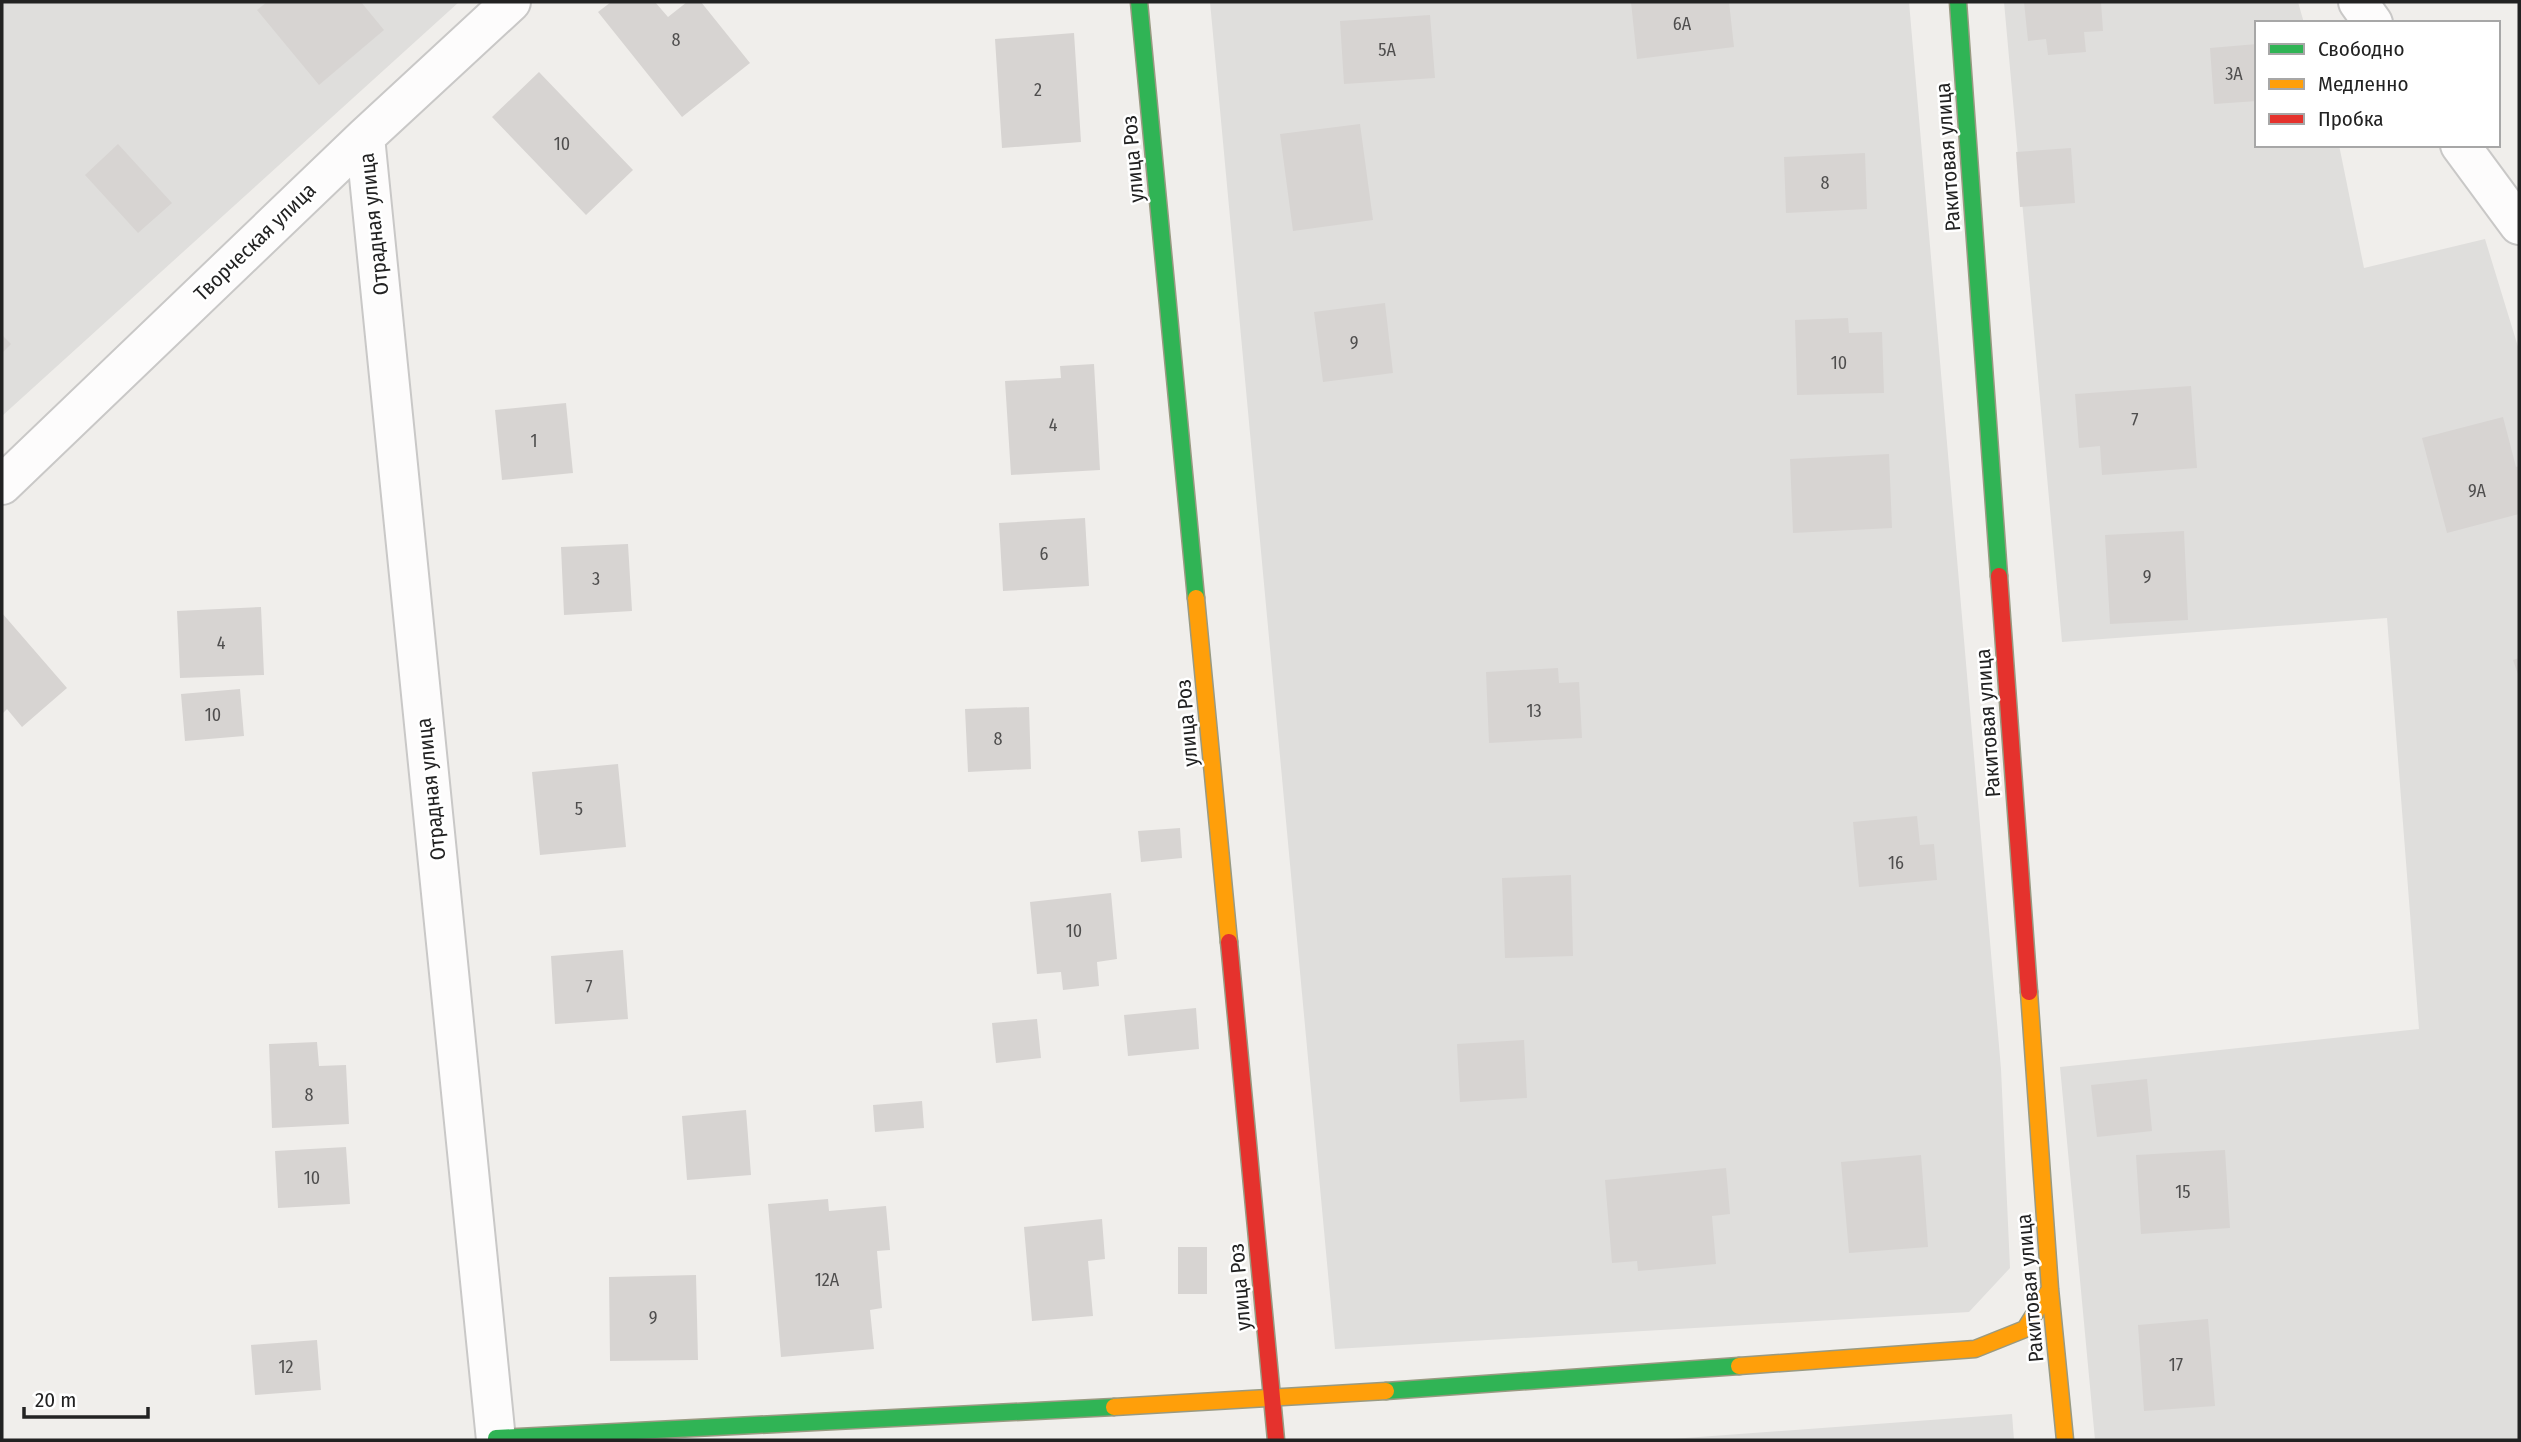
<svg xmlns="http://www.w3.org/2000/svg" width="2521" height="1442" font-family="'Fira Sans Condensed',sans-serif">
	<style>
		.residential { fill: #dfdedc }
		.building { fill: #d7d4d2 }
		.lines { fill: none; stroke-linecap: round; stroke-linejoin: round }
		.street-casing { stroke: #c9c8c7; stroke-width: 42 }
		.fast-casing { stroke: #999a82; stroke-width: 19 }
		.slow-casing { stroke: #999a82; stroke-width: 19 }
		.jam-casing { stroke: #999a82; stroke-width: 19 }
		.street { stroke: #fdfcfc; stroke-width: 38 }
		.fast { stroke: #30b455; stroke-width: 16 }
		.slow { stroke: #ff9f0a; stroke-width: 16 }
		.jam { stroke: #e5322d; stroke-width: 16 }
		.labels { text-anchor: middle; stroke-width: 5; stroke-linejoin: round; paint-order: stroke }
		.number-label { font-size: 18px; fill: #4f4e4e }
		.street-label { font-size: 21px; fill: #222; stroke: #fff }
	</style>
	<rect width="100%" height="100%" fill="#f0eeeb"/>
	<path class="residential" d="M 2,2 L 459,2 L 2,416 Z
		M 1210,2 L 1909,2 L 2001,1069 L 2010,1268 L 1969,1312 L 1335,1349 Z
		M 2004,2 L 2298,2 L 2304,23 L 2257,23 L 2257,145 L 2339,145 L 2364,268 L 2485,239 L 2519,350 L 2519,1440 L 2095,1440 L 2060,1067 L 2419,1029 L 2387,618 L 2062,642 Z
		M 2012,1414 L 2014,1440 L 1658,1440 Z"/>
	<path class="building" d="M 267,2 L 361,2 L 384,30 L 319,85 L 257,10 Z
		M 611,2 L 655,2 L 668,17 L 687,2 L 701,2 L 750,63 L 682,117 L 598,12 Z
		M 1631,2 L 1729,2 L 1734,47 L 1637,59 Z
		M 2024,2 L 2101,2 L 2103,31 L 2084,32 L 2086,52 L 2048,55 L 2046,39 L 2028,41 Z
		M 1430,15 L 1435,78 L 1344,84 L 1340,21 Z
		M 1074,33 L 1081,142 L 1002,148 L 995,39 Z
		M 2257,44 L 2257,101 L 2214,104 L 2210,48 Z
		M 539,72 L 633,170 L 586,215 L 492,117 Z
		M 1360,124 L 1373,220 L 1293,231 L 1280,134 Z
		M 118,144 L 172,203 L 138,233 L 85,175 Z
		M 2071,148 L 2075,203 L 2020,207 L 2016,152 Z
		M 1865,153 L 1867,209 L 1786,213 L 1784,157 Z
		M 1385,303 L 1393,373 L 1323,382 L 1314,312 Z
		M 1848,318 L 1849,333 L 1882,332 L 1884,393 L 1797,395 L 1795,320 Z
		M 2,335 L 11,344 L 2,353 Z
		M 1094,364 L 1100,470 L 1011,475 L 1005,381 L 1061,378 L 1060,366 Z
		M 2191,386 L 2197,468 L 2102,475 L 2100,446 L 2079,448 L 2075,394 Z
		M 566,403 L 573,473 L 502,480 L 495,410 Z
		M 2503,417 L 2516,467 L 2519,466 L 2519,514 L 2447,533 L 2422,438 Z
		M 1889,454 L 1892,528 L 1793,533 L 1790,459 Z
		M 1085,518 L 1089,586 L 1003,591 L 999,523 Z
		M 2184,531 L 2188,620 L 2110,624 L 2105,535 Z
		M 628,544 L 632,611 L 564,615 L 561,547 Z
		M 261,607 L 264,675 L 180,678 L 177,611 Z
		M 2,613 L 67,688 L 22,727 L 7,709 L 2,714 Z
		M 2519,658 L 2519,677 L 2513,660 Z
		M 1558,668 L 1559,683 L 1579,682 L 1582,738 L 1489,743 L 1486,672 Z
		M 240,689 L 244,736 L 185,741 L 181,694 Z
		M 1029,707 L 1031,769 L 968,772 L 965,709 Z
		M 618,764 L 626,847 L 540,855 L 532,772 Z
		M 1917,816 L 1920,845 L 1934,844 L 1937,880 L 1859,887 L 1853,822 Z
		M 1180,828 L 1182,858 L 1141,862 L 1138,831 Z
		M 1571,875 L 1573,956 L 1505,958 L 1502,878 Z
		M 1111,893 L 1117,959 L 1097,962 L 1099,986 L 1063,990 L 1061,972 L 1037,974 L 1030,902 Z
		M 623,950 L 628,1019 L 555,1024 L 551,956 Z
		M 1196,1008 L 1199,1049 L 1128,1056 L 1124,1015 Z
		M 1037,1019 L 1041,1058 L 996,1063 L 992,1023 Z
		M 1524,1040 L 1527,1098 L 1460,1102 L 1457,1044 Z
		M 317,1042 L 319,1066 L 346,1065 L 349,1124 L 272,1128 L 269,1044 Z
		M 2147,1079 L 2152,1131 L 2097,1137 L 2091,1085 Z
		M 922,1101 L 924,1128 L 875,1132 L 873,1105 Z
		M 746,1110 L 751,1175 L 687,1180 L 682,1116 Z
		M 346,1147 L 350,1204 L 278,1208 L 275,1151 Z
		M 2225,1150 L 2230,1228 L 2141,1234 L 2136,1155 Z
		M 1921,1155 L 1928,1247 L 1849,1253 L 1841,1162 Z
		M 1726,1168 L 1730,1214 L 1712,1216 L 1716,1264 L 1638,1271 L 1637,1261 L 1612,1263 L 1605,1180 Z
		M 828,1199 L 829,1211 L 886,1206 L 890,1250 L 877,1251 L 882,1308 L 870,1310 L 874,1349 L 781,1357 L 768,1204 Z
		M 1102,1219 L 1105,1259 L 1088,1261 L 1093,1316 L 1032,1321 L 1024,1227 Z
		M 1178,1247 L 1207,1247 L 1207,1294 L 1178,1294 Z
		M 696,1275 L 698,1360 L 610,1361 L 609,1277 Z
		M 2208,1319 L 2215,1406 L 2144,1411 L 2138,1325 Z
		M 317,1340 L 321,1390 L 255,1395 L 251,1345 Z"/>
	<g class="lines">
		<g class="street-casing">
			<path id="street" d="M 2358,2 L 2373,23
				M 365,137 L 496,1440
				M 2460,145 L 2519,225
				M 2,485 L 365,137 L 511,2"/>
		</g>
		<g class="fast-casing">
			<path id="fast" d="M 1139,2 L 1196,598
				M 1958,2 L 1999,576
				M 1386,1391 L 1739,1366
				M 496,1438 L 1114,1407"/>
		</g>
		<g class="slow-casing">
			<path id="slow" d="M 1196,598 L 1229,942
				M 2029,992 L 2050,1289 L 2065,1440
				M 1739,1366 L 1975,1349 L 2025,1329 L 2050,1289
				M 1114,1407 L 1386,1391"/>
		</g>
		<g class="jam-casing">
			<path id="jam" d="M 1999,576 L 2029,992
				M 1229,942 L 1276,1440"/>
		</g>
		<use href="#street" class="street"/>
		<use href="#fast" class="fast"/>
		<use href="#slow" class="slow"/>
		<use href="#jam" class="jam"/>
	</g>
	<g class="labels">
		<g class="number-label">
			<text x="1682" y="30">6А</text>
			<text x="676" y="46">8</text>
			<text x="1387" y="56">5А</text>
			<text x="2234" y="80">3А</text>
			<text x="1038" y="96">2</text>
			<text x="562" y="150">10</text>
			<text x="1825" y="189">8</text>
			<text x="1354" y="349">9</text>
			<text x="1839" y="369">10</text>
			<text x="2135" y="426">7</text>
			<text x="1053" y="431">4</text>
			<text x="534" y="447">1</text>
			<text x="2477" y="497">9А</text>
			<text x="1044" y="560">6</text>
			<text x="2147" y="583">9</text>
			<text x="596" y="585">3</text>
			<text x="221" y="649">4</text>
			<text x="1534" y="717">13</text>
			<text x="213" y="721">10</text>
			<text x="998" y="745">8</text>
			<text x="579" y="815">5</text>
			<text x="1896" y="869">16</text>
			<text x="1074" y="937">10</text>
			<text x="589" y="993">7</text>
			<text x="309" y="1101">8</text>
			<text x="312" y="1184">10</text>
			<text x="2183" y="1198">15</text>
			<text x="827" y="1286">12А</text>
			<text x="653" y="1324">9</text>
			<text x="2176" y="1371">17</text>
			<text x="286" y="1373">12</text>
		</g>
		<g class="street-label">
			<text transform="translate(1948 157) rotate(-94)" y="7">Ракитовая улица</text>
			<text transform="translate(1133 159) rotate(-95)" y="7">улица Роз</text>
			<text transform="translate(374 224) rotate(-96)" y="7">Отрадная улица</text>
			<text transform="translate(255 242) rotate(-44)" y="7">Творческая улица</text>
			<text transform="translate(1187 723) rotate(-95)" y="7">улица Роз</text>
			<text transform="translate(1988 723) rotate(-94)" y="7">Ракитовая улица</text>
			<text transform="translate(431 789) rotate(-96)" y="7">Отрадная улица</text>
			<text transform="translate(1240 1287) rotate(-95)" y="7">улица Роз</text>
			<text transform="translate(2030 1288) rotate(-95)" y="7">Ракитовая улица</text>
		</g>
	</g>
	<rect width="2521" height="1442" fill="none" stroke="#222222" stroke-width="7"/>
	<rect x="2255" y="21" width="245" height="126" fill="#ffffff" stroke="#a7a7a7" stroke-width="2"/>
	<rect x="2269" y="44" width="35" height="10" fill="#30b455" stroke="#a7a7a7" stroke-width="2"/>
	<text x="2318" y="56" font-size="21" fill="#222222">Свободно</text>
	<rect x="2269" y="79" width="35" height="10" fill="#ff9f0a" stroke="#a7a7a7" stroke-width="2"/>
	<text x="2318" y="91" font-size="21" fill="#222222">Медленно</text>
	<rect x="2269" y="114" width="35" height="10" fill="#e5322d" stroke="#a7a7a7" stroke-width="2"/>
	<text x="2318" y="126" font-size="21" fill="#222222">Пробка</text>
	<path d="M24 1407v10h124v-10" fill="none" stroke="#222222" stroke-width="3.5"/>
	<text x="35" y="1407" font-size="21" fill="#222222" stroke="#ffffff" stroke-width="5" paint-order="stroke">20 m</text>
</svg>
